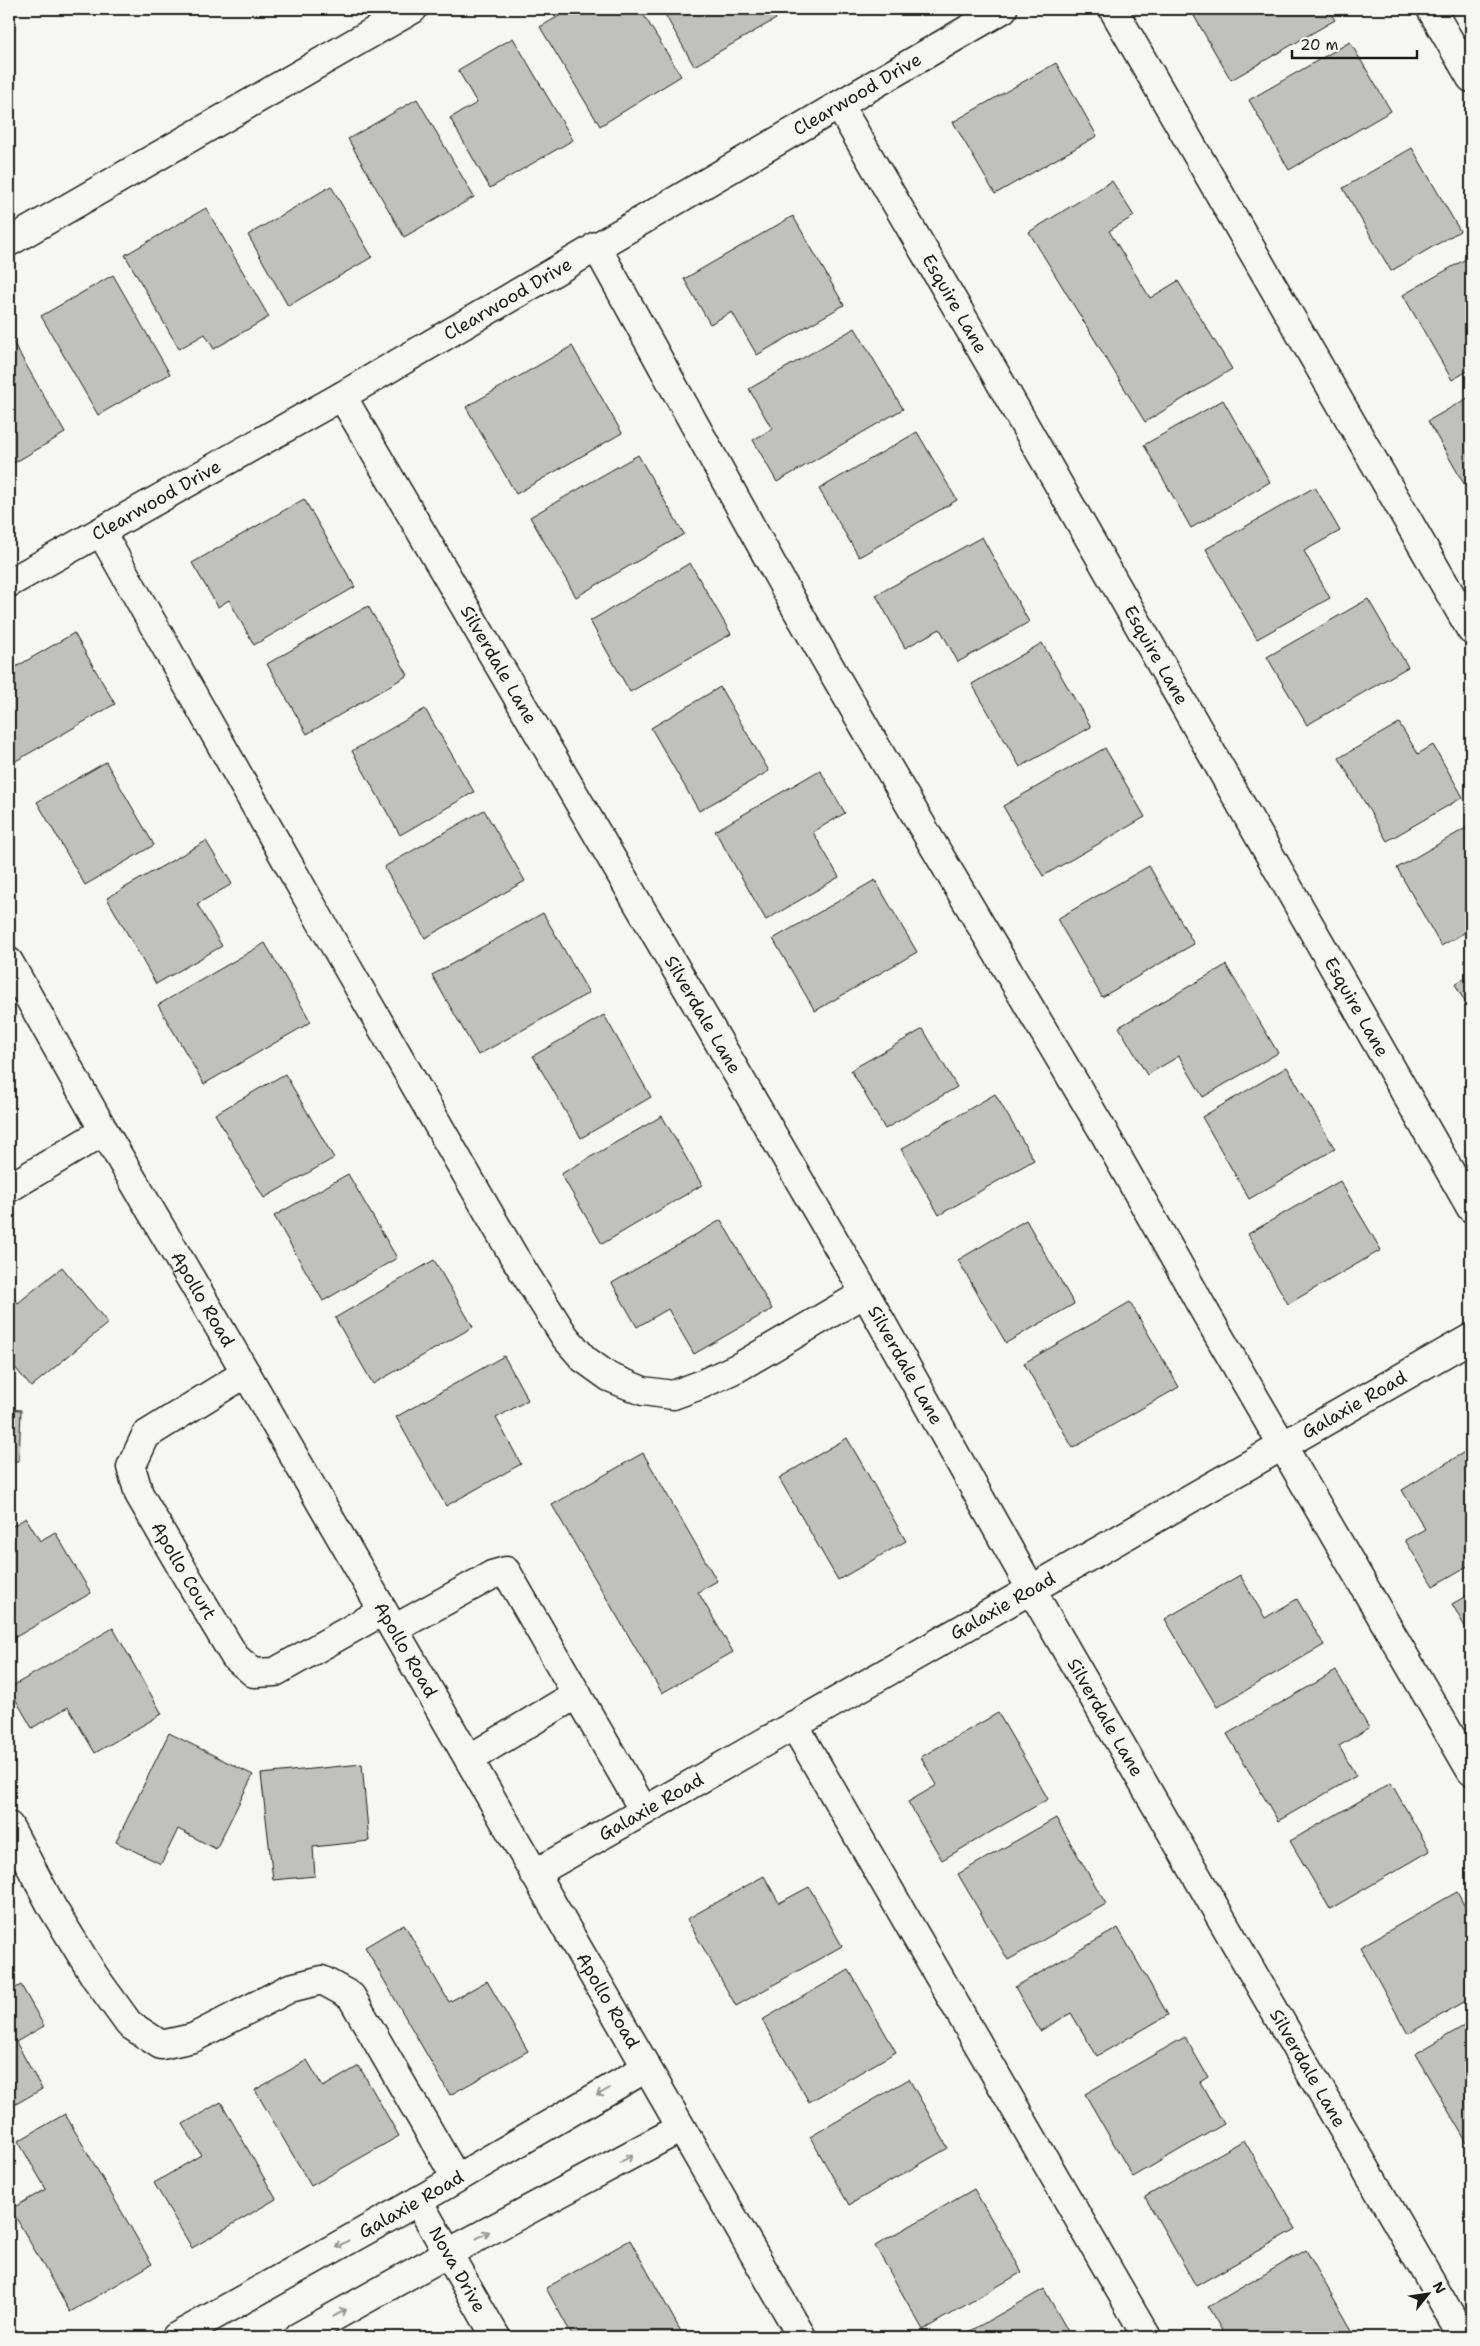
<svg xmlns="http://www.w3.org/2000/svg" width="1480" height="2346" font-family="'Shantell Sans',sans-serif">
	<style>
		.building { fill: #c0c0bd; stroke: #1c1c1c }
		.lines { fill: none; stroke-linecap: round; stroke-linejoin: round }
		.minor-casing { stroke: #1c1c1c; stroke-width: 31 }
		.minor { stroke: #f6f6f2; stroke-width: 28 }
		.oneway { stroke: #949492 }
		.labels { text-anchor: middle; stroke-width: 5; stroke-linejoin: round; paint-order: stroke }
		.street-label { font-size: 18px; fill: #1c1c1c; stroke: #f6f6f2 }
	</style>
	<rect width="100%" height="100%" fill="#f6f6f2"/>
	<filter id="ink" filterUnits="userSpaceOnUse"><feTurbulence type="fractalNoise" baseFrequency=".02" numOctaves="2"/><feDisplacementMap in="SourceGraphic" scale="10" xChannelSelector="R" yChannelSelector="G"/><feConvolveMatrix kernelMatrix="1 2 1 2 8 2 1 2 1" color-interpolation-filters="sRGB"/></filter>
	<g filter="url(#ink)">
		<path class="building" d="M 571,9 L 640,9 L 681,76 L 600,126 L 540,27 Z
			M 662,9 L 770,9 L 776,19 L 694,66 Z
			M 1190,9 L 1328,9 L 1335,20 L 1231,80 Z
			M 513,38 L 573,140 L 490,188 L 450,118 L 477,103 L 458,70 Z
			M 1350,42 L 1391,111 L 1289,170 L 1249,100 Z
			M 1056,63 L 1097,136 L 995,194 L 953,122 Z
			M 417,99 L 474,197 L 404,237 L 348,139 Z
			M 1412,148 L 1460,231 L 1391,271 L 1343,188 Z
			M 1112,181 L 1134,216 L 1109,231 L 1150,298 L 1178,281 L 1232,369 L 1145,422 L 1029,232 Z
			M 331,186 L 372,257 L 288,306 L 248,235 Z
			M 206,208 L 269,317 L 214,349 L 205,334 L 179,349 L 125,255 Z
			M 793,216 L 844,305 L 757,355 L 732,312 L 710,324 L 684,279 Z
			M 1471,256 L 1471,369 L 1452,380 L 1403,295 Z
			M 113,275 L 170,374 L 98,415 L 41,316 Z
			M 855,328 L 903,409 L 777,482 L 753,440 L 772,429 L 749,389 Z
			M 9,335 L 65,433 L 9,466 Z
			M 572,346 L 622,433 L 516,494 L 466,407 Z
			M 1471,396 L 1471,496 L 1428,421 Z
			M 1223,400 L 1270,482 L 1191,528 L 1144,445 Z
			M 917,432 L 957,500 L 859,557 L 819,489 Z
			M 638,455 L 684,534 L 576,597 L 530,517 Z
			M 1315,487 L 1340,531 L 1304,551 L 1330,598 L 1257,639 L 1206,549 Z
			M 304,499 L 355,587 L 254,645 L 229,600 L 218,607 L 192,563 Z
			M 982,537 L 1029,622 L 958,662 L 940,629 L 905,648 L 876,595 Z
			M 690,563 L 731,634 L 630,692 L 590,621 Z
			M 1368,599 L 1408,667 L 1307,725 L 1267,657 Z
			M 368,606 L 408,675 L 307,734 L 267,664 Z
			M 74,633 L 115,704 L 14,762 L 9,753 L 9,671 Z
			M 1042,643 L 1091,727 L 1020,767 L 972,684 Z
			M 720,687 L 769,771 L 699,811 L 651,728 Z
			M 425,709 L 474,792 L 400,835 L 352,751 Z
			M 1399,723 L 1418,754 L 1433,745 L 1463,797 L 1387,841 L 1339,758 Z
			M 1105,748 L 1145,817 L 1043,876 L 1003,806 Z
			M 106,762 L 154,845 L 85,885 L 37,802 Z
			M 820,770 L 845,813 L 813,832 L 839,877 L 766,920 L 715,831 Z
			M 484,810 L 525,881 L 425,938 L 384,867 Z
			M 1471,825 L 1471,929 L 1441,946 L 1397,868 Z
			M 206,841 L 232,884 L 197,904 L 222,946 L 156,984 L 107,898 Z
			M 1149,866 L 1194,944 L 1102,997 L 1057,919 Z
			M 875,880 L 917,952 L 815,1011 L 773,939 Z
			M 543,913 L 589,993 L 478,1055 L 432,975 Z
			M 265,943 L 311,1022 L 204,1084 L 158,1005 Z
			M 1226,965 L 1278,1053 L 1203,1097 L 1179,1056 L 1147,1075 L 1119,1027 Z
			M 1471,974 L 1471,1013 L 1455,984 Z
			M 604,1015 L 651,1097 L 581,1138 L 533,1056 Z
			M 923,1029 L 957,1087 L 885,1129 L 851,1070 Z
			M 1287,1067 L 1335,1149 L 1249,1199 L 1202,1117 Z
			M 285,1074 L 334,1158 L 264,1198 L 215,1114 Z
			M 995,1094 L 1034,1160 L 939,1215 L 901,1149 Z
			M 662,1116 L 702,1185 L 602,1244 L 561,1174 Z
			M 348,1174 L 397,1258 L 323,1301 L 274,1216 Z
			M 1340,1181 L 1381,1250 L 1288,1304 L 1248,1234 Z
			M 721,1220 L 772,1309 L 694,1354 L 668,1309 L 637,1327 L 612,1283 Z
			M 1026,1220 L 1074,1304 L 1006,1343 L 958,1260 Z
			M 434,1260 L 473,1327 L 373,1384 L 335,1318 Z
			M 62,1267 L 108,1323 L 31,1387 L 9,1360 L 9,1292 L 18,1303 Z
			M 1130,1302 L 1179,1387 L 1073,1448 L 1024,1363 Z
			M 504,1356 L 528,1400 L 496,1418 L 521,1464 L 446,1506 L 396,1417 Z
			M 9,1409 L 21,1410 L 19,1461 L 9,1461 Z
			M 847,1438 L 906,1541 L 838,1580 L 779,1478 Z
			M 1471,1448 L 1471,1564 L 1433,1586 L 1405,1540 L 1425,1529 L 1402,1490 Z
			M 643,1453 L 717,1581 L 698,1592 L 733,1652 L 662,1693 L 552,1505 Z
			M 26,1518 L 40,1541 L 55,1532 L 91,1593 L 9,1641 L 9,1528 Z
			M 1240,1575 L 1265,1618 L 1297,1599 L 1324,1645 L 1217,1707 L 1165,1619 Z
			M 1471,1593 L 1471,1637 L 1452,1604 Z
			M 113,1628 L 162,1714 L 95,1753 L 68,1707 L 32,1728 L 9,1688 Z
			M 1336,1671 L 1369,1728 L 1339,1746 L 1356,1776 L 1278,1821 L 1227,1734 Z
			M 998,1713 L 1048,1799 L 942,1860 L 908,1802 L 937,1785 L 921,1757 Z
			M 169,1733 L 253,1775 L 216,1849 L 178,1829 L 161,1864 L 116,1842 Z
			M 362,1764 L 369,1841 L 313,1847 L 315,1876 L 273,1880 L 261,1774 Z
			M 1391,1783 L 1430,1851 L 1330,1909 L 1290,1841 Z
			M 1056,1818 L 1106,1904 L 1008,1960 L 958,1874 Z
			M 764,1876 L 779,1903 L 809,1887 L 842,1946 L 736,2006 L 687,1919 Z
			M 1457,1892 L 1471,1918 L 1471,1998 L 1408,2034 L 1360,1947 Z
			M 404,1924 L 449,2002 L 487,1981 L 528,2051 L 450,2095 L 365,1947 Z
			M 1118,1928 L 1168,2015 L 1097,2056 L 1071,2013 L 1040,2031 L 1015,1987 Z
			M 849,1970 L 896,2052 L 809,2102 L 762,2020 Z
			M 21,1985 L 44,2026 L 16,2042 L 42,2089 L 9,2108 L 9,1992 Z
			M 1471,2022 L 1471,2140 L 1467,2143 L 1415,2054 Z
			M 1185,2037 L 1208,2077 L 1200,2082 L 1224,2124 L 1133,2177 L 1085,2094 Z
			M 307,2060 L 323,2087 L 359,2066 L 399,2136 L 311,2186 L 255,2090 Z
			M 909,2079 L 948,2148 L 849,2205 L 810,2137 Z
			M 221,2102 L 276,2199 L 192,2248 L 154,2183 L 201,2155 L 183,2124 Z
			M 65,2114 L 152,2264 L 70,2312 L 11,2209 L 46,2189 L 18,2141 Z
			M 1244,2140 L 1296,2229 L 1196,2286 L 1145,2197 Z
			M 974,2189 L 1022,2272 L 923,2330 L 875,2246 Z
			M 630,2240 L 684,2337 L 573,2337 L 546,2288 Z
			M 1306,2250 L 1353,2332 L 1344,2337 L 1226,2337 L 1208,2307 Z
			M 1044,2289 L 1069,2333 L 1061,2337 L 960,2337 Z"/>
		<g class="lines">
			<g class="minor-casing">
				<g id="minor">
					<path d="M 1113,9 L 1471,630"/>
					<path d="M 1431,9 L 1471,78"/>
					<path id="s1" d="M 839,105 L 995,373 L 1471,1208"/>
					<path d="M 9,242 L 413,9"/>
					<path d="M 596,246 L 797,610 L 929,838 L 1103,1131 L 1201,1305 L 1471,1771"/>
					<path id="s2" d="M 342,396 L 865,1293 L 1031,1589 L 1463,2337"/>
					<path d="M 101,532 L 324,927 L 513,1255 L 565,1337 L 584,1359 L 609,1377 L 643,1391 L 673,1395 L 700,1385 L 739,1367 L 865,1293"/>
					<path id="s3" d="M 9,583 L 342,396 L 1003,9"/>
					<path id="s4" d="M 9,962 L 104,1131 L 246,1373 L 802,2337"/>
					<path d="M 9,1188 L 104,1131"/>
					<path id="s5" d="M 246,1373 L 146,1435 L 131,1467 L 139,1494 L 187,1577 L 235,1657 L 254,1673 L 275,1672 L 383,1611"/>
					<path d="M 394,1629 L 492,1575 L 506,1571 L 644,1811"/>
					<path d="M 794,1725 L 1147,2337"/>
					<path d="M 469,1759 L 577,1694"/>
					<path d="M 9,1826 L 52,1907 L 95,1977 L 129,2024 L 161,2045 L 193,2038 L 290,1988 L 322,1980 L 351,1996 L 456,2178"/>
					<path id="s6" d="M 534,1874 L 1471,1338"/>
					<path id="s7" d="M 418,2201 L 496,2337"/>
					<path id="s8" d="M 176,2337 L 418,2201 L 646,2068"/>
					<path d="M 298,2337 L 448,2253 L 681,2128"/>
				</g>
			</g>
			<use href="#minor" class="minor"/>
		</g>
		<defs><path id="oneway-shaft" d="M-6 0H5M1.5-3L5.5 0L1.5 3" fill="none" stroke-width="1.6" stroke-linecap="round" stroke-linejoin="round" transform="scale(1.25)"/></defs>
		<g class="oneway">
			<use href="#oneway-shaft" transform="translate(603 2092) rotate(150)"/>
			<use href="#oneway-shaft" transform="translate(626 2159) rotate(-30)"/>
			<use href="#oneway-shaft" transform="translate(483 2235) rotate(-28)"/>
			<use href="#oneway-shaft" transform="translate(342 2244) rotate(151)"/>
			<use href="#oneway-shaft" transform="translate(340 2313) rotate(-29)"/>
		</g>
	</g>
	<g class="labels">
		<g class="street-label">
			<text dy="6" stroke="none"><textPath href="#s3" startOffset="979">Clearwood Drive</textPath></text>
			<text dy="6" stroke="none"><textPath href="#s3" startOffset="574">Clearwood Drive</textPath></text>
			<text dy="6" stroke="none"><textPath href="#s1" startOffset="230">Esquire Lane</textPath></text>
			<text dy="6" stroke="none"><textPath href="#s3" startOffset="169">Clearwood Drive</textPath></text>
			<text dy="6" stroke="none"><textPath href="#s1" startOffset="635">Esquire Lane</textPath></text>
			<text dy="6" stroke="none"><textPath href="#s2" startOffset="311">Silverdale Lane</textPath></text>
			<text dy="6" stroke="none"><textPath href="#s1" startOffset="1040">Esquire Lane</textPath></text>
			<text dy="6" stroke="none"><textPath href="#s2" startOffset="716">Silverdale Lane</textPath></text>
			<text dy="6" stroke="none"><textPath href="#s4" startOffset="389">Apollo Road</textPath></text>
			<text dy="6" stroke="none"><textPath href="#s2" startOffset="1121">Silverdale Lane</textPath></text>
			<text dy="6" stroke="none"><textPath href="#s6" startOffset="945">Galaxie Road</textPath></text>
			<text dy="6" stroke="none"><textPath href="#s5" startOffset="270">Apollo Court</textPath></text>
			<text dy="6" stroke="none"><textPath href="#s6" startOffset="540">Galaxie Road</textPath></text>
			<text dy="6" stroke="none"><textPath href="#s4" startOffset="794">Apollo Road</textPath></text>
			<text dy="6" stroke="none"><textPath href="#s2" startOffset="1526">Silverdale Lane</textPath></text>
			<text dy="6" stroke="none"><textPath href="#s6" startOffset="135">Galaxie Road</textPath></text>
			<text dy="6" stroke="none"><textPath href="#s4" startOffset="1199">Apollo Road</textPath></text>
			<text dy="6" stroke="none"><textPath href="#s2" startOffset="1931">Silverdale Lane</textPath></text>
			<text dy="6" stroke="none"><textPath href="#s8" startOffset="270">Galaxie Road</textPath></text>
			<text dy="6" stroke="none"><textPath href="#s7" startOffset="79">Nova Drive</textPath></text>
		</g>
	</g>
	<rect width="1480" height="2346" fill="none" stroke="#f6f6f2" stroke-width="30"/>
	<rect x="15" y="15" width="1450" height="2316" fill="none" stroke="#1c1c1c" stroke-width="2" filter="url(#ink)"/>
	<g transform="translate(1428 2294) rotate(60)" stroke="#f6f6f2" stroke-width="4" paint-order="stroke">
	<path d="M0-4L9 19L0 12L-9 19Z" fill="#1c1c1c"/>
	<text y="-8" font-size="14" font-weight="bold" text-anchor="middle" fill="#1c1c1c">N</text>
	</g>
	<path d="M1292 50v8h125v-8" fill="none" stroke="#1c1c1c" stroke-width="2.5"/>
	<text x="1300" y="50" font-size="15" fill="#1c1c1c" stroke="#f6f6f2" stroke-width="4" paint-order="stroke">20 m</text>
</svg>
